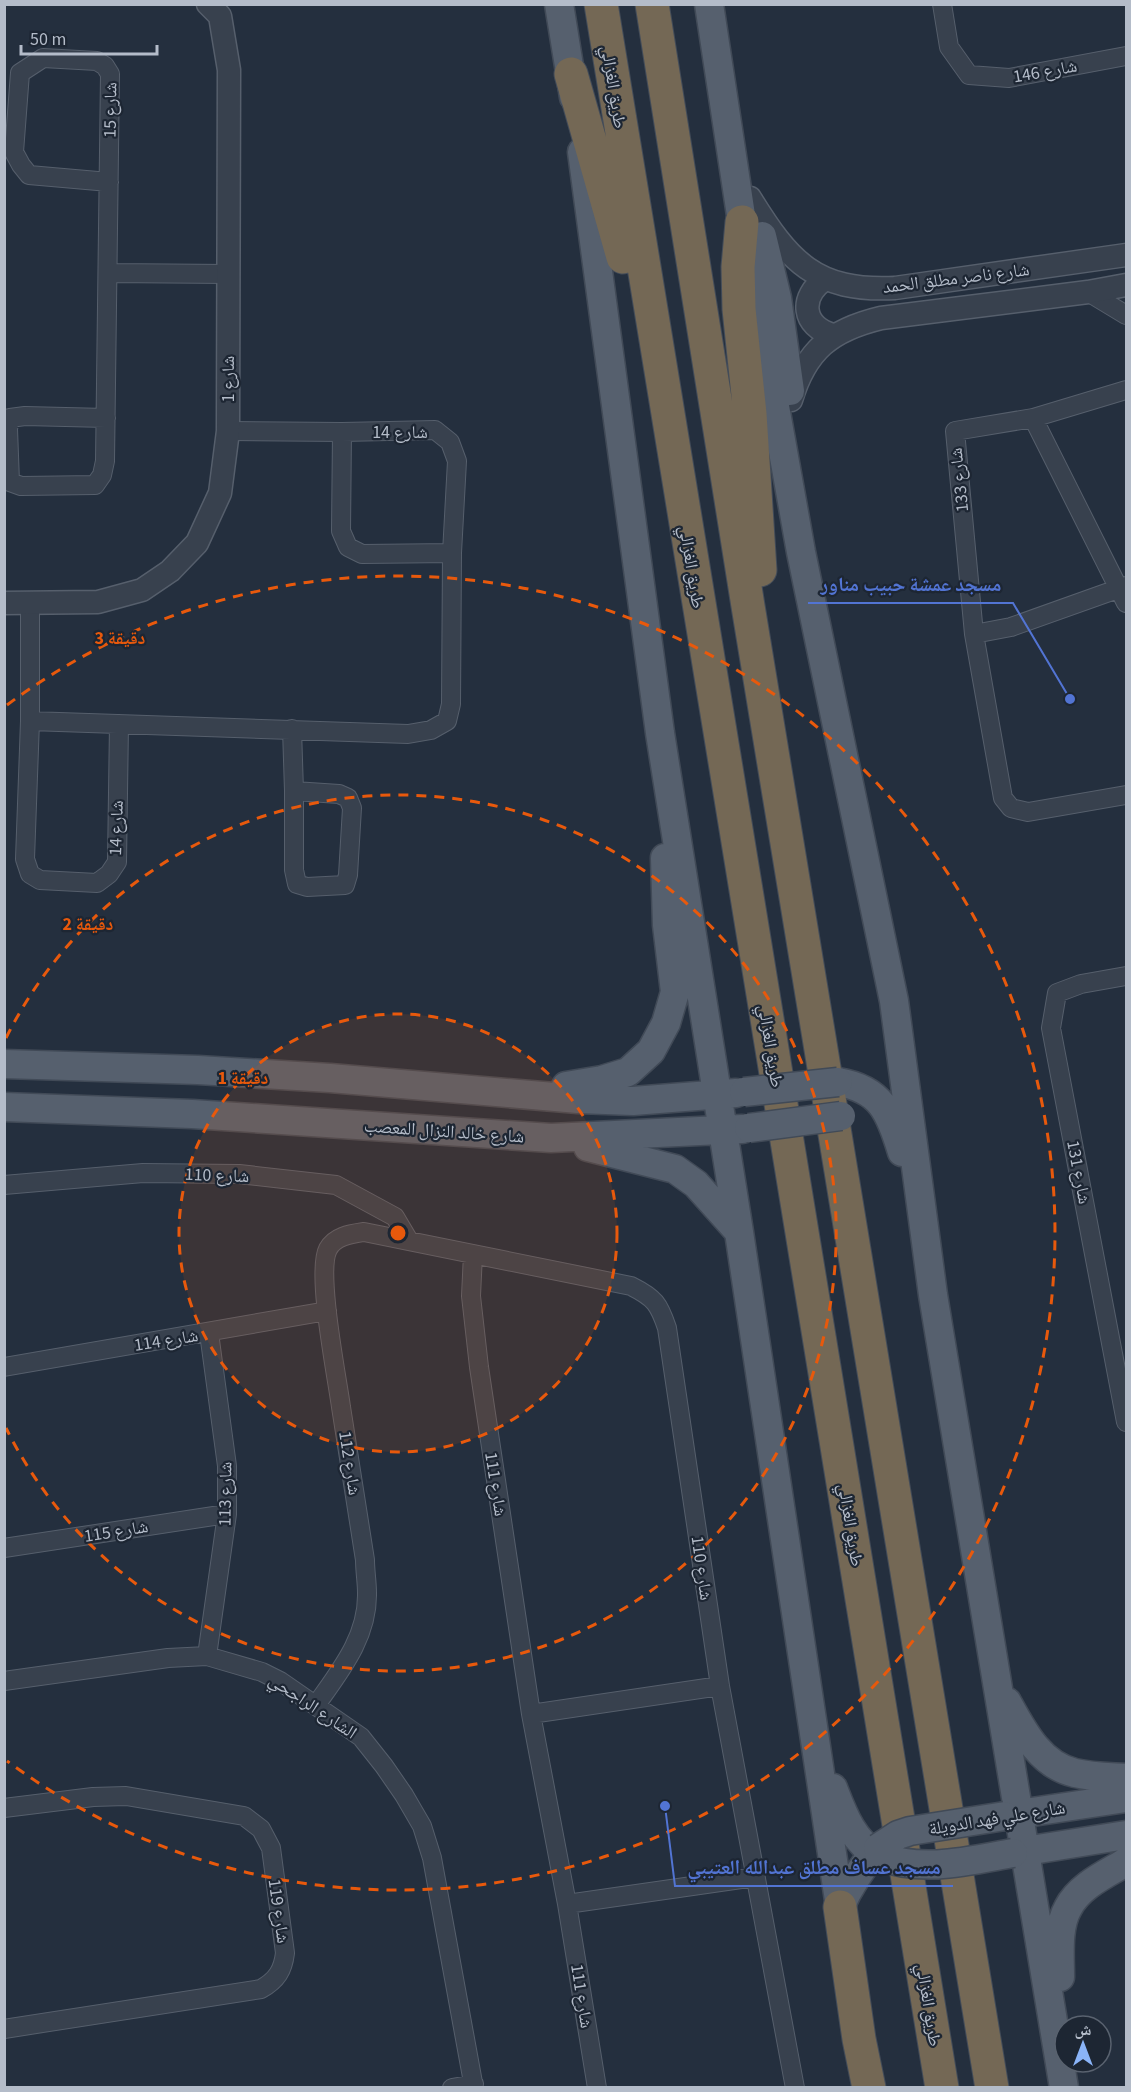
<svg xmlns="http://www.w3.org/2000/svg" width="1131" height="2092" font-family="'Source Sans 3','Noto Naskh Arabic',sans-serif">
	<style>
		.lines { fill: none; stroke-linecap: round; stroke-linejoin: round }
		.minor-casing { stroke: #565f6c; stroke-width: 20 }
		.tertiary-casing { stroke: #565f6c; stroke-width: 25 }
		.primary-casing { stroke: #414a57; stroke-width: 31 }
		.motorway-casing { stroke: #434c59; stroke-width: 35 }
		.minor { stroke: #38414e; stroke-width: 18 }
		.tertiary { stroke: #38414e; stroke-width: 22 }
		.primary { stroke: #56606e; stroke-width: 28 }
		.motorway { stroke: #746855; stroke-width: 33 }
		.primary-bridge-casing { stroke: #414a57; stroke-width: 31; stroke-linecap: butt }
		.primary-bridge { stroke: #56606e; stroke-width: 28 }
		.ring { fill: none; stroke: #e8590c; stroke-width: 3; stroke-dasharray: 10 8 }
		.labels { text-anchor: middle; stroke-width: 4.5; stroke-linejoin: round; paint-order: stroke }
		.street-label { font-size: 18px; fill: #b4bcc9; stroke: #1d2633 }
		.centre { fill: #e8590c; stroke: #1d2633; stroke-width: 3 }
		.ring-label { font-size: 18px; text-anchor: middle; font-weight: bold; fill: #e8590c; stroke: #1d2633; stroke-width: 4.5; stroke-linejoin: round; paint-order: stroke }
		.leader { fill: none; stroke: #5274d3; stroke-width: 2 }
		.callout-dot { fill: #5274d3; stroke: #1d2633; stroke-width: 2 }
		.callout-label { font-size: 20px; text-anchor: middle; font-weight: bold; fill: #5274d3; stroke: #1d2633; stroke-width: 4.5; stroke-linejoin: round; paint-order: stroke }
	</style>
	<rect width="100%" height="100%" fill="#242f3e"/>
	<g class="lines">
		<g class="minor-casing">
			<path id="minor" d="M 942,4 L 949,47 L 969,75 L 1009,78 L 1126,56
				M 108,273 L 228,274
				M 1088,292 L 1126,315
				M 1126,390 L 1033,418 L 955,431 L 974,634 L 1003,798 L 1011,808 L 1028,812 L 1126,795
				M 106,418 L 25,416 L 10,418 L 8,429 L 10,482 L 21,486 L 95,485 L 102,475 L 105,461 L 110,74 L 105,66 L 97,61 L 43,58 L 20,73 L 14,152 L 21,165 L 29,175 L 109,182
				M 1033,418 L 1126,603
				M 342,432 L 341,531 L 348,547 L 362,554 L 452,553
				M 30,604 L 30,721 L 25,859 L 30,874 L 40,880 L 97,883 L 109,874 L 117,862 L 119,724
				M 974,634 L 1011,627 L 1126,586
				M 30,721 L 408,734 L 431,730 L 447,721 L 451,704 L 452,553 L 457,461 L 450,442 L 435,430 L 342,432 L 228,431
				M 292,729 L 294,791
				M 294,791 L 339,794 L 348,798 L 352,808 L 348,875 L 345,885 L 307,887 L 297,884 L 294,870 Z
				M 1126,976 L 1081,984 L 1057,993 L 1051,1028 L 1126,1422
				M 4,1185 L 143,1173 L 239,1174 L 336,1185 L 395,1217 L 408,1239
				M 473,1254 L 471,1296 L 479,1367 L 531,1714 L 567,1904 L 597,2088
				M 4,1367 L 327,1311
				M 4,1548 L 227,1514
				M 207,1656 L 227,1514 L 227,1466 L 209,1333
				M 4,1681 L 168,1658 L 207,1656 L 262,1672 L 280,1681 L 361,1737 L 384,1766 L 404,1795 L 422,1826 L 432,1858 L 474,2088
				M 316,1705 C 340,1671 368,1637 367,1593 C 367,1582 365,1571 365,1560 C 357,1509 349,1458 341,1407 C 337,1377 316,1272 328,1249 C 335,1236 351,1234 364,1232 L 631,1286 C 655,1298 659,1304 667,1328 L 720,1686 L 795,2088
				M 531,1714 L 720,1686
				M 4,1808 L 93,1797 L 126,1796 L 244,1816 L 261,1829 L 271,1848 L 285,1953 C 283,1970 277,1980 261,1989 L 4,2029
				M 567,1904 L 755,1877
				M 452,2088 L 474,2084"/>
		</g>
		<g class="tertiary-casing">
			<path id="tertiary" d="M 750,198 C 789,261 815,292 895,288 L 1126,255
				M 825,279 C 799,297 802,326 833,335
				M 791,400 C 806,350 831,330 881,318 L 1088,292 L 1126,285
				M 4,603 L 98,602 L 142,590 L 170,571 L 197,543 L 220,493 L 228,431 L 229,70 L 220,16 L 208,4"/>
		</g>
		<g class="primary-casing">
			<path id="primary" d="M 559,4 L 574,97
				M 709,4 L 742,222 L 801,552 L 894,1001 L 933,1295 L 1064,2088
				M 582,152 L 660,733 L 739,1232 L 840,1907
				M 762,236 L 777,298 L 790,391
				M 4,1064 L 198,1070 L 330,1078 L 578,1099 L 633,1101 L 736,1093
				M 838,1082 C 881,1089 890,1112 902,1152
				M 566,1086 L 602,1080 L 628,1072 L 651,1051 L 666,1023 L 675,992 L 667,925 L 665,858
				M 4,1107 L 192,1114 L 551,1138 L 742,1129
				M 588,1147 L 675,1169 L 696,1184 L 739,1232
				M 1007,1702 C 1023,1731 1040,1765 1075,1773 C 1092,1777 1110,1777 1126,1778
				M 833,1788 C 843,1814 853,1842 879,1856
				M 1005,1816 L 1126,1798
				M 1013,1853 L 1126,1835
				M 840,1907 C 850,1884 862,1867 878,1848
				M 1060,1977 C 1060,1956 1057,1927 1068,1908 C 1079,1886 1106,1874 1126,1862"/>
		</g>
		<g class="motorway-casing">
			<path id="motorway" d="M 601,4 C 712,699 831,1393 942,2088
				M 652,4 L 748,606 L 992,2088
				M 571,74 L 623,257
				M 742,222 L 738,267 L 739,309 L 750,414 L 760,570
				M 840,1907 L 859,2039 L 869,2088"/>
		</g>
		<use href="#minor" class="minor"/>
		<use href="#tertiary" class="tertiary"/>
		<use href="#primary" class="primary"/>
		<use href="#motorway" class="motorway"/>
		<g class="primary-bridge-casing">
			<path id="primary-bridge" d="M 744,1092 L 838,1082
				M 749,1128 L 841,1116
				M 878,1848 L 898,1835 L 910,1831 L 1005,1816
				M 879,1856 C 923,1873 968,1861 1013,1853"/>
		</g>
		<use href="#primary-bridge" class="primary-bridge"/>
	</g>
	<circle cx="398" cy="1233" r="219" fill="#e8590c" fill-opacity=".12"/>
	<g class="ring">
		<circle cx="398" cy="1233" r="219"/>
		<path d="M6 1038A438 438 0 1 1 6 1428"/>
		<path d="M7 705A657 657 0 1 1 7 1761"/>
	</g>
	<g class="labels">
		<g class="street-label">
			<text transform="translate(1045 71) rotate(-10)" y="6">شارع 146</text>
			<text transform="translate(614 87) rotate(81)" y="6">طريق الغزالي</text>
			<text transform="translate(110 110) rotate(-89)" y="6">شارع 15</text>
			<text transform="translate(956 278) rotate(-7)" y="6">شارع ناصر مطلق الحمد</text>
			<text transform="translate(228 379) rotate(-90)" y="6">شارع 1</text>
			<text x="400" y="438">شارع 14</text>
			<text transform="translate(959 480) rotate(-96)" y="6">شارع 133</text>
			<text transform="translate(692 567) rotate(81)" y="6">طريق الغزالي</text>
			<text transform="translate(116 828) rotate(-88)" y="6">شارع 14</text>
			<text transform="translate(771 1046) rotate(81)" y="6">طريق الغزالي</text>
			<text transform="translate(444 1131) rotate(4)" y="6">شارع خالد النزال المعصب</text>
			<text transform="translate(1079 1172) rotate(79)" y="6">شارع 131</text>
			<text transform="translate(217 1175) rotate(2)" y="6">شارع 110</text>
			<text transform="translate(166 1340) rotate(-9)" y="6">114 شارع</text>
			<text transform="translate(350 1463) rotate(81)" y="6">شارع 112</text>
			<text transform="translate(496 1484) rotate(81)" y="6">شارع 111</text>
			<text transform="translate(225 1494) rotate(-89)" y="6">شارع 113</text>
			<text transform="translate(851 1525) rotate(81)" y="6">طريق الغزالي</text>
			<text transform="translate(116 1531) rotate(-9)" y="6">شارع 115</text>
			<text transform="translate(702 1568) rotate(82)" y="6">شارع 110</text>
			<text transform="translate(313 1706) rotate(34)" y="6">الشارع الراجحي</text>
			<text transform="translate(997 1818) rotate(-9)" y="6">شارع علي فهد الدويلة</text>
			<text transform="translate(279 1911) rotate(82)" y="6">شارع 119</text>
			<text transform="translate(582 1996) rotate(81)" y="6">شارع 111</text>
			<text transform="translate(929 2005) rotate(81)" y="6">طريق الغزالي</text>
		</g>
	</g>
	<circle cx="398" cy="1233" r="9" class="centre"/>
	<g class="ring-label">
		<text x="120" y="644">3 دقيقة</text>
		<text x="88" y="930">2 دقيقة</text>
		<text x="243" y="1084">1 دقيقة</text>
	</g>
	<path class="leader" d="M1070 699L1013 603H808M665 1806L675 1886H953"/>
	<g class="callout-dot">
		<circle cx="1070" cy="699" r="6"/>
		<circle cx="665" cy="1806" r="6"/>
	</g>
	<g class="callout-label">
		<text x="911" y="591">مسجد عمشة حبيب مناور</text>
		<text x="814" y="1874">مسجد عساف مطلق عبدالله العتيبي</text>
	</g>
	<rect width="1131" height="2092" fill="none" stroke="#b4bcc9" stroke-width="12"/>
	<g transform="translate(1083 2044)"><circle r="28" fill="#1d2633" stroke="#59626f" stroke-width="1.5"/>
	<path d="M0-4.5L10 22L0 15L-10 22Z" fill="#8ab4f8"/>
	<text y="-9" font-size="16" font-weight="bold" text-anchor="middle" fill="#b4bcc9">ش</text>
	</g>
	<path d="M21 45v9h136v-9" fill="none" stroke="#b4bcc9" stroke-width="3"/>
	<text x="30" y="45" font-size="18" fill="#b4bcc9" stroke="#1d2633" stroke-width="4.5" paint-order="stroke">50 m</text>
</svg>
